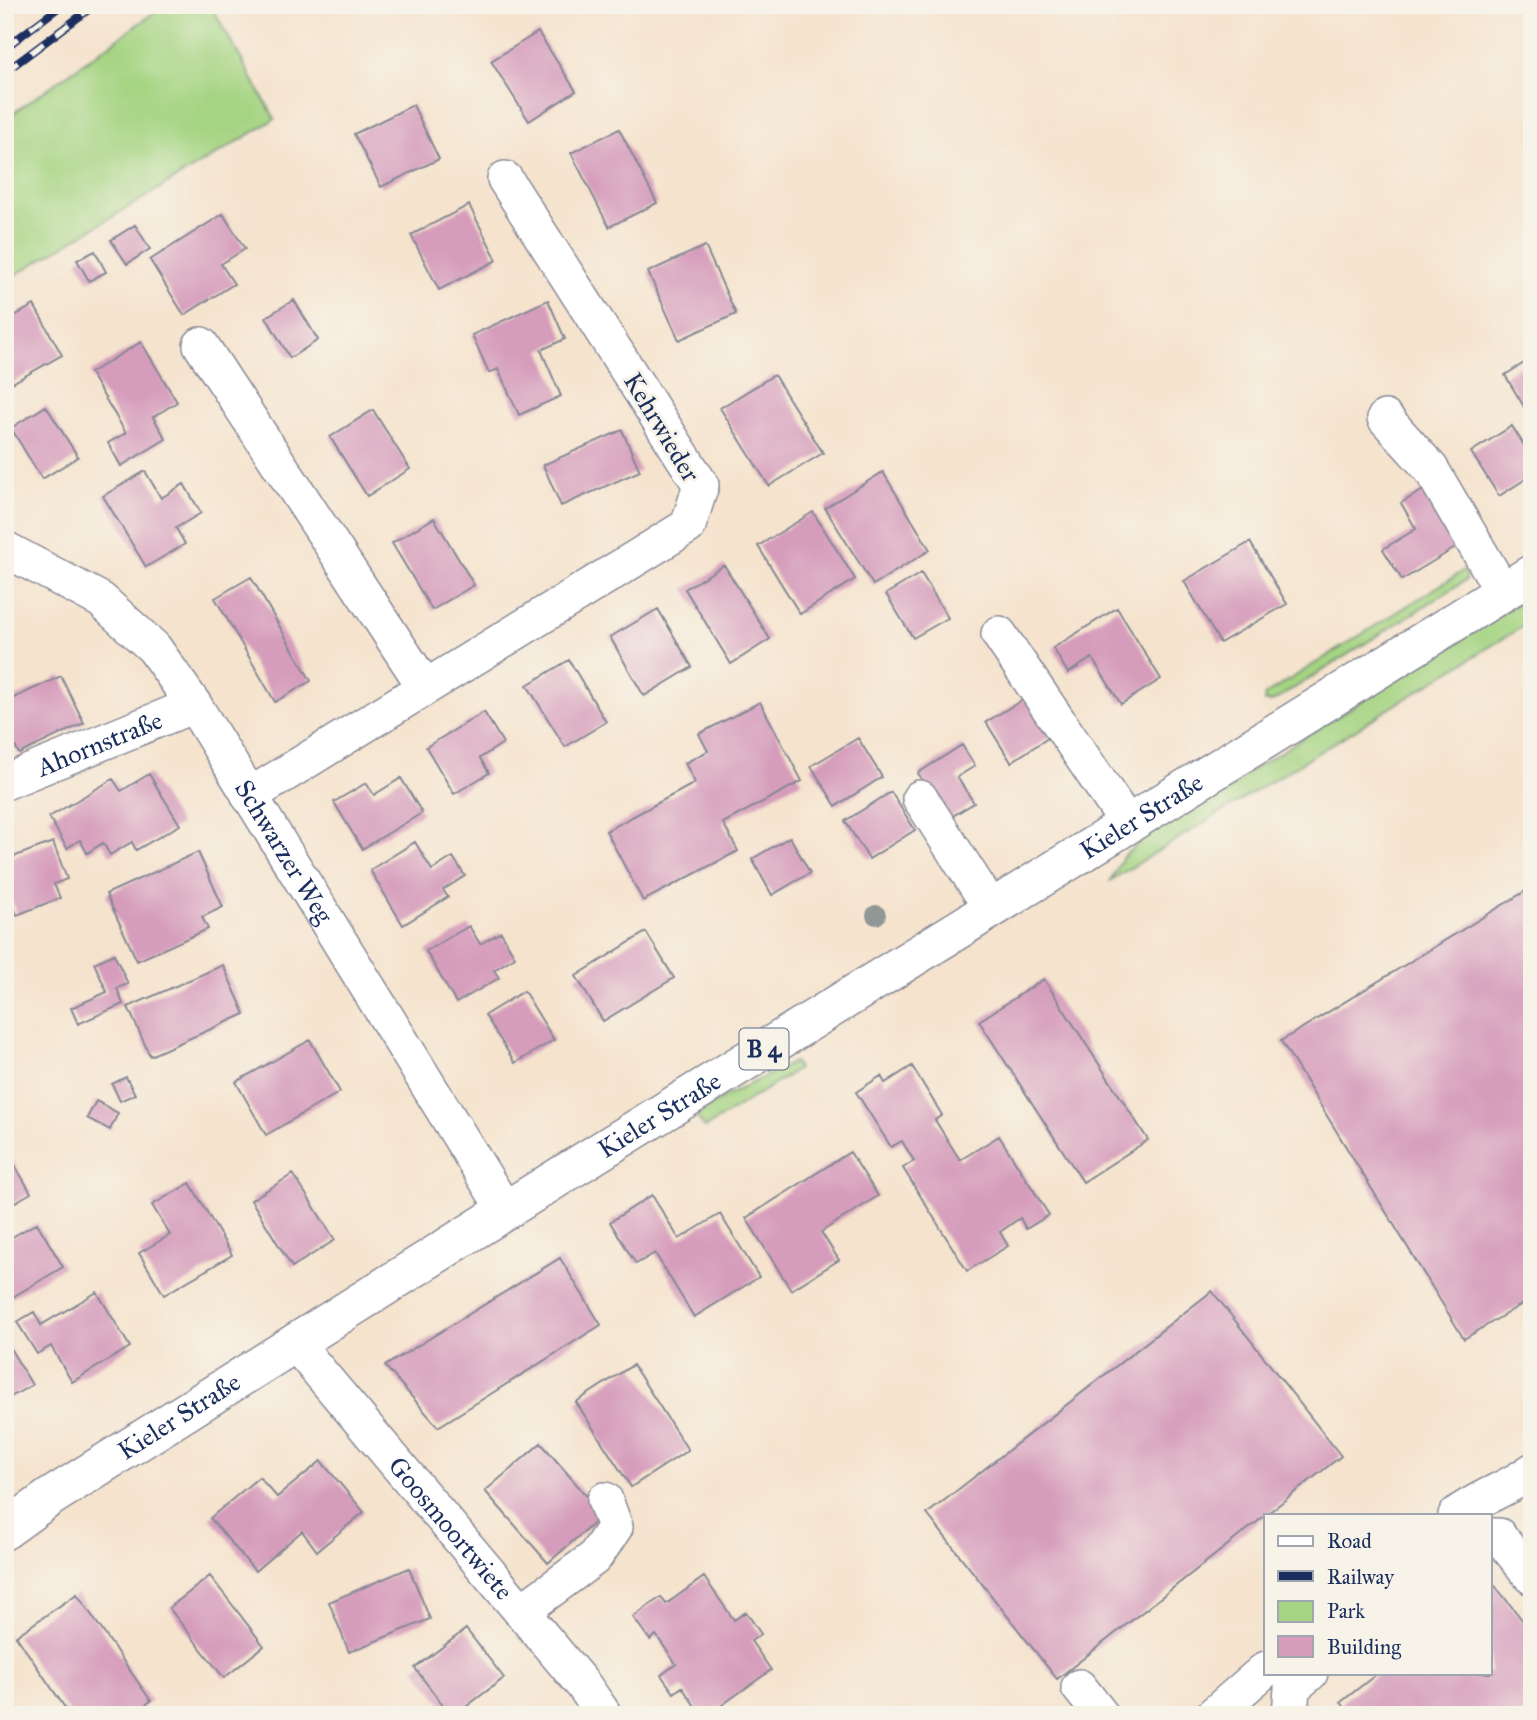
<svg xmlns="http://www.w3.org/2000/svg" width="1537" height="1720" font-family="'IM FELL Great Primer',serif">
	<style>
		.green { fill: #a5d482; stroke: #608270; stroke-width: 2 }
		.building { fill: #d59cbb }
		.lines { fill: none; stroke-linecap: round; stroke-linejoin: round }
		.minor-casing { stroke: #888996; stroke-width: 38 }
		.major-casing { stroke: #888996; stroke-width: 41 }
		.minor { stroke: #fff; stroke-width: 35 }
		.major { stroke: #fff; stroke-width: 38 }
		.rail-casing { stroke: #1b2f5e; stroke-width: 8 }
		.rail { stroke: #f7f3e8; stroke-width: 5; stroke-dasharray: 16; stroke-linecap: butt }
		.tree { fill: #909795 }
		.labels { text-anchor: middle; stroke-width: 6; stroke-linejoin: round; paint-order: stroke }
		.shield { fill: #f7f3e8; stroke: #5d6a87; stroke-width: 2 }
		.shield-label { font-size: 24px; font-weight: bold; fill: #1b2f5e }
		.street-label { font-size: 26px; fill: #1b2f5e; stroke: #f7f3e8 }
	</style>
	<rect width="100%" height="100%" fill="#f7f3e8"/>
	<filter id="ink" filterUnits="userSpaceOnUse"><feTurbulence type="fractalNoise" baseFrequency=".0143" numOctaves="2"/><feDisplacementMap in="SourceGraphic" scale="14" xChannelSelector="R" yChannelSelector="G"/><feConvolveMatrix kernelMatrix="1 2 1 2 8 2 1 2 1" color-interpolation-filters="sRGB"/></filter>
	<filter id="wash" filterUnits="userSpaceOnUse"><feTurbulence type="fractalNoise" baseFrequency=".00686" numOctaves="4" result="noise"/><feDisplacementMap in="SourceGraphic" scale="28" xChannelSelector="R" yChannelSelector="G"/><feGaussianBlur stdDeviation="1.57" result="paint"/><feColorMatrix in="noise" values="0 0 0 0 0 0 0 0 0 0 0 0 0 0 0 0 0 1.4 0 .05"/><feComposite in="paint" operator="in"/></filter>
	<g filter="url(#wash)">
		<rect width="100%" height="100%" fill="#f5e3cd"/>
		<path class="green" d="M 165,5 L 211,6 L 275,119 L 5,281 L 5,119 Z
			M 1466,569 L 1466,580 L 1272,702 L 1264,702 L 1265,695 Z
			M 1518,603 L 1530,622 L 1111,880 L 1123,857 L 1147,836 Z
			M 794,1062 L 798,1069 L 705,1128 L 696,1116 L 726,1096 Z"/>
		<g id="blocks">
			<path class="building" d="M 538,32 L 576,91 L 529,121 L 491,61 Z
				M 413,105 L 439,159 L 381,187 L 354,134 Z
				M 619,129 L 657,203 L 609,227 L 571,153 Z
				M 469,205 L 497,260 L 439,290 L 411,235 Z
				M 223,214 L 245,249 L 221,264 L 234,284 L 184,315 L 150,260 Z
				M 135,225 L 150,249 L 127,264 L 111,240 Z
				M 705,246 L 736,314 L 679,340 L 648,272 Z
				M 95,251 L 106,272 L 89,281 L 77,260 Z
				M 294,300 L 318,340 L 290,358 L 266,317 Z
				M 548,300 L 565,339 L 541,350 L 561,396 L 519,415 L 498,369 L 489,373 L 472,335 Z
				M 34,305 L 62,355 L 5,387 L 5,321 Z
				M 141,342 L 177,402 L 153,417 L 166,439 L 121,466 L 108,443 L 126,433 L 90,373 Z
				M 1532,358 L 1532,420 L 1505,375 Z
				M 774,375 L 823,453 L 769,486 L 720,408 Z
				M 46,406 L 78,457 L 42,479 L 11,428 Z
				M 373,410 L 410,469 L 367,496 L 330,437 Z
				M 1512,426 L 1532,458 L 1532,475 L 1499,496 L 1471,452 Z
				M 622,430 L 640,471 L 561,506 L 543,465 Z
				M 145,471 L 161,498 L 184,484 L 201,513 L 176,528 L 185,544 L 146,567 L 103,496 Z
				M 883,472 L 930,550 L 873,585 L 825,508 Z
				M 1425,489 L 1460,545 L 1402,580 L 1383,549 L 1416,529 L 1401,503 Z
				M 813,512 L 855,579 L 800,614 L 758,546 Z
				M 434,518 L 474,585 L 432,610 L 392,543 Z
				M 1250,542 L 1287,604 L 1220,643 L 1184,581 Z
				M 724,565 L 770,639 L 731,664 L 685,589 Z
				M 921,573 L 948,618 L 913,638 L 886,594 Z
				M 251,577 L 311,681 L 275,702 L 215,598 Z
				M 1117,608 L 1161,679 L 1121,704 L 1092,658 L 1068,673 L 1053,648 Z
				M 658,609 L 692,667 L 644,696 L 610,637 Z
				M 569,660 L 606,722 L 565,747 L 527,685 Z
				M 61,676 L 84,723 L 19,754 L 5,726 L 5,702 Z
				M 1027,697 L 1051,736 L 1011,762 L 986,722 Z
				M 760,702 L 802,781 L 723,823 L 738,851 L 643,901 L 606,831 L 695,783 L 685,763 L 708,751 L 699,734 Z
				M 484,712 L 503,743 L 480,758 L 489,773 L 454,794 L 426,747 Z
				M 858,738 L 882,777 L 836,806 L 811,766 Z
				M 962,745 L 975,766 L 957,777 L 974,803 L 946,820 L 918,773 Z
				M 149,774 L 180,825 L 136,850 L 132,842 L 110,855 L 103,843 L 87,853 L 80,840 L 67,848 L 49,817 L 113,779 L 121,791 Z
				M 401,778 L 422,813 L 362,849 L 334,802 L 366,783 L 374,795 Z
				M 891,792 L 915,830 L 869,859 L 845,821 Z
				M 790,837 L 810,873 L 772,895 L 752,859 Z
				M 53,842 L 67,879 L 54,884 L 60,898 L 17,915 L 12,902 L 5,905 L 5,860 Z
				M 415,842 L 432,870 L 453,857 L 465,876 L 443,890 L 448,897 L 403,925 L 370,870 Z
				M 198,852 L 223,907 L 202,917 L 208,929 L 137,961 L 106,894 Z
				M 1532,887 L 1532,1298 L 1464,1339 L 1281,1041 Z
				M 469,926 L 480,944 L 501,932 L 515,957 L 494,970 L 499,978 L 456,1003 L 426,951 Z
				M 646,932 L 674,978 L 603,1021 L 576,976 Z
				M 114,954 L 128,984 L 117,988 L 123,1004 L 78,1024 L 71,1008 L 107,992 L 94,963 Z
				M 223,965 L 245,1014 L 150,1056 L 128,1007 Z
				M 1044,979 L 1148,1140 L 1083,1182 L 979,1021 Z
				M 524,991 L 554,1040 L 515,1063 L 485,1015 Z
				M 310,1040 L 340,1092 L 266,1135 L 236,1082 Z
				M 912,1066 L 942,1115 L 935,1120 L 960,1160 L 999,1136 L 1049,1215 L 1026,1229 L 1020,1218 L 1000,1232 L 1008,1246 L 967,1271 L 903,1168 L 914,1161 L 902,1141 L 891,1147 L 856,1092 L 881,1076 L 885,1083 Z
				M 126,1077 L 135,1094 L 120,1101 L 112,1084 Z
				M 96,1101 L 118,1113 L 110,1130 L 87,1118 Z
				M 5,1148 L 31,1193 L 5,1208 Z
				M 850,1152 L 878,1196 L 821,1232 L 839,1260 L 791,1290 L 746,1218 Z
				M 293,1174 L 335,1240 L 292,1267 L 251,1200 Z
				M 190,1183 L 232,1255 L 164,1295 L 139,1253 L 170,1235 L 152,1205 Z
				M 652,1195 L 679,1239 L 720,1214 L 759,1277 L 694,1317 L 655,1253 L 636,1264 L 610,1222 Z
				M 37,1223 L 63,1267 L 6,1301 L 5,1241 Z
				M 560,1258 L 601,1325 L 438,1427 L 385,1366 Z
				M 1212,1291 L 1341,1456 L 1057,1679 L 927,1514 Z
				M 97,1292 L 130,1347 L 72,1382 L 51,1346 L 37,1354 L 17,1322 L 34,1312 L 41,1325 Z
				M 5,1340 L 32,1385 L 5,1400 Z
				M 633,1365 L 688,1450 L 631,1487 L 576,1402 Z
				M 541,1443 L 603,1515 L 548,1563 L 485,1491 Z
				M 321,1461 L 364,1512 L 317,1551 L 302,1531 L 255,1571 L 210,1518 L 259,1477 L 277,1497 Z
				M 409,1568 L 430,1619 L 349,1652 L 329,1602 Z
				M 210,1576 L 264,1646 L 224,1678 L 169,1608 Z
				M 704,1577 L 734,1620 L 746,1612 L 761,1634 L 751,1641 L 771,1670 L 708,1715 L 701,1715 L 682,1687 L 674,1693 L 661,1675 L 676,1664 L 656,1635 L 650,1640 L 633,1617 L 661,1597 L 666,1604 Z
				M 1492,1582 L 1532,1632 L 1532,1707 L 1522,1715 L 1350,1715 L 1341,1702 L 1378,1673 L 1490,1673 L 1490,1584 Z
				M 77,1594 L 151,1701 L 131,1715 L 70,1715 L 16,1636 Z
				M 466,1629 L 504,1678 L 455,1715 L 450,1715 L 415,1668 Z"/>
		</g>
	</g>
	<g filter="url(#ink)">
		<use href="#blocks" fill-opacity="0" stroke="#888996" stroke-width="2"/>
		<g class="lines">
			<g class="minor-casing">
				<g id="minor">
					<path d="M 201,345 L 425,687"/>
					<path d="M 1385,418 L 1431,469 L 1503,592"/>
					<path id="s1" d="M 5,549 L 101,600 L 154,648 L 194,705 L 505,1210"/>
					<path d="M 999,634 L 1127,823"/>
					<path id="s2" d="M 5,782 L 194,705"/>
					<path d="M 249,796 L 688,526 L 701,485 L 505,179"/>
					<path d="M 920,798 L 991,908"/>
					<path id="s3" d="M 295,1343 L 584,1686 L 604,1715"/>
					<path d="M 1456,1515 C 1479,1497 1508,1489 1532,1471"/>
					<path d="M 1490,1536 L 1499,1536 L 1532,1577"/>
					<path d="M 522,1611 L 594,1558 L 615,1527 L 605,1500"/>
					<path d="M 1079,1687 L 1101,1715"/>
					<path d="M 1213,1715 L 1266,1669"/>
					<path d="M 1290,1715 L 1292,1688 L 1310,1673"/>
				</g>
			</g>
			<g class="major-casing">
				<g id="major">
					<path id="s4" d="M 5,1530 L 49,1498 L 562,1175 L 1532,574"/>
				</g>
			</g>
			<use href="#minor" class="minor"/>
			<use href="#major" class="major"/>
			<g class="rail-casing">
				<path id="rail" d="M 5,48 L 62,5
					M 5,72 L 95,5"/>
			</g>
			<use href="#rail" class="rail"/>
		</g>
		<circle class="tree" cx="876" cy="915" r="10"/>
	</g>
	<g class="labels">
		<rect class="shield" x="739.5" y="1028.5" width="49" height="41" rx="5"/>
		<g class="shield-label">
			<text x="764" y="1057">B 4</text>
		</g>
		<g class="street-label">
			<text transform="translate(662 427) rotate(59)" y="9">Kehrwieder</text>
			<text dy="9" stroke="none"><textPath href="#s2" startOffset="102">Ahornstraße</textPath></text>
			<text dy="9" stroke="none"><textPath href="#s4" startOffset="1342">Kieler Straße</textPath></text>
			<text dy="9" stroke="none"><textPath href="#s1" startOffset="422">Schwarzer Weg</textPath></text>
			<text dy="9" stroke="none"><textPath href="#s4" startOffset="775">Kieler Straße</textPath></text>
			<text dy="9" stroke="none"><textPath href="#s4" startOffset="208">Kieler Straße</textPath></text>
			<text dy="9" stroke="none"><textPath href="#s3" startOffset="242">Goosmoortwiete</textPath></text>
		</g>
	</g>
	<rect width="1537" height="1720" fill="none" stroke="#f7f3e8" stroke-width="28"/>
	<rect x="1264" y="1514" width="228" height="161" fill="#f7f3e8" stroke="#9fa5b1" stroke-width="2"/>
	<rect x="1278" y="1536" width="35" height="10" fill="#ffffff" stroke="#9fa5b1" stroke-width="2"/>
	<text x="1327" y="1548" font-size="21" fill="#1b2f5e">Road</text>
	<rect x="1278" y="1571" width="35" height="10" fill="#1b2f5e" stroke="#9fa5b1" stroke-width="2"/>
	<text x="1327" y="1584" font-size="21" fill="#1b2f5e">Railway</text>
	<rect x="1278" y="1601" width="35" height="21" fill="#a5d482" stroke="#9fa5b1" stroke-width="2"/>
	<text x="1327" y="1618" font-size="21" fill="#1b2f5e">Park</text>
	<rect x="1278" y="1636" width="35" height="21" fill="#d59cbb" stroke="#9fa5b1" stroke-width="2"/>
	<text x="1327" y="1654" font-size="21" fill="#1b2f5e">Building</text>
</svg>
